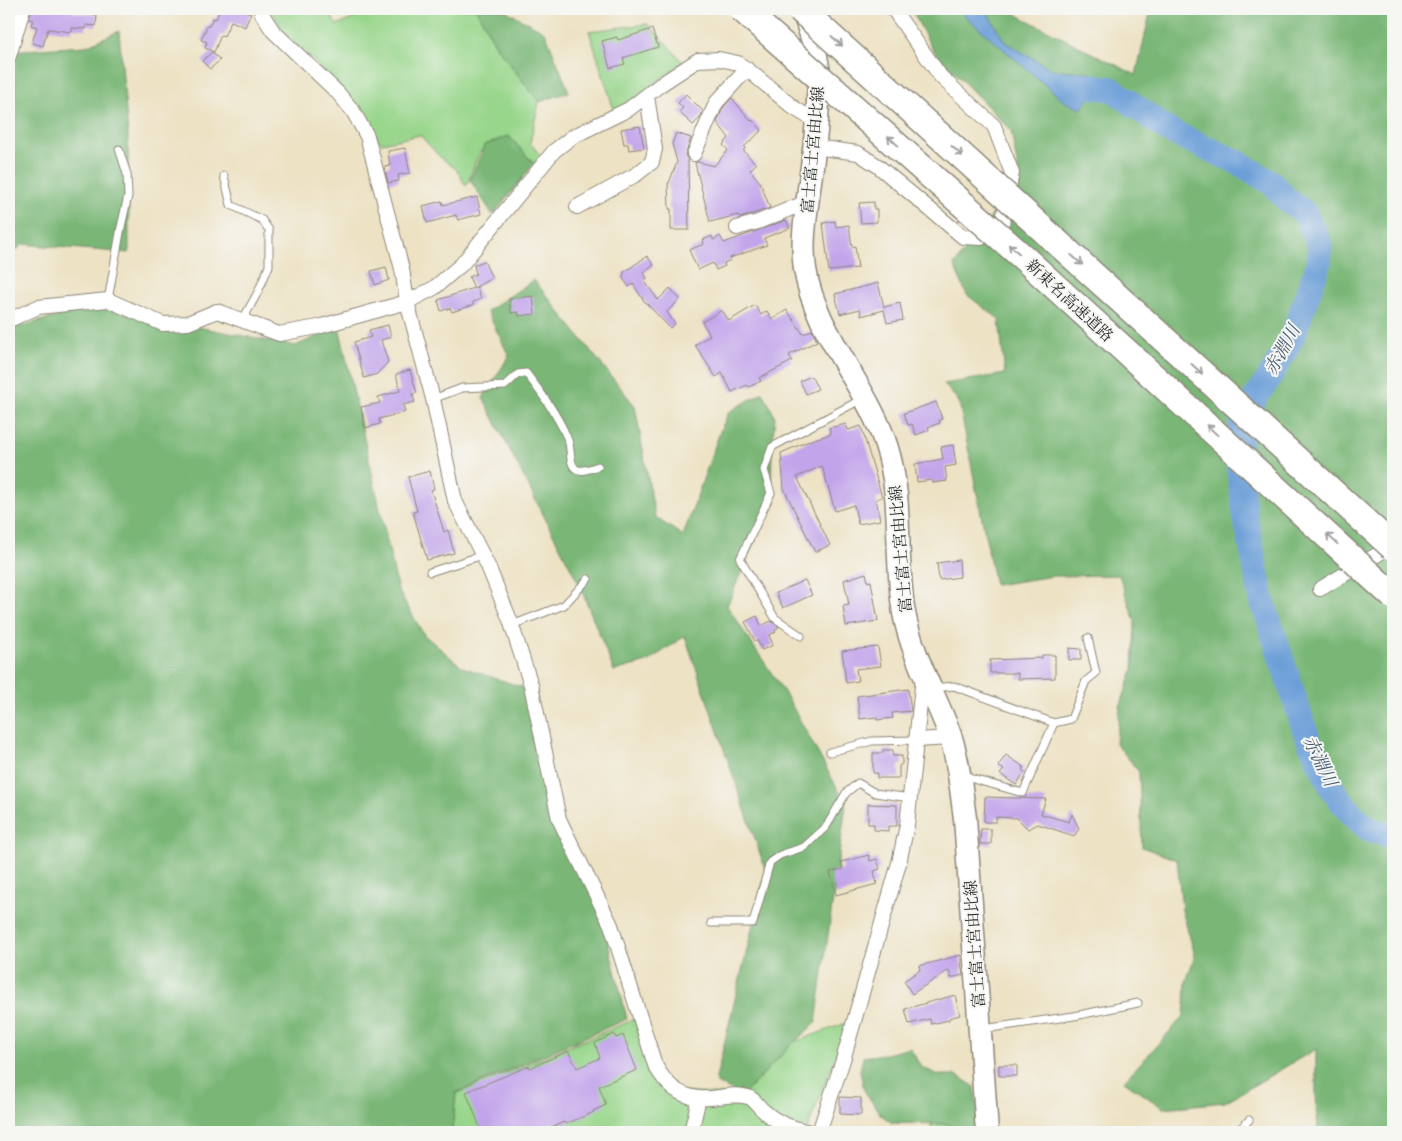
<svg xmlns="http://www.w3.org/2000/svg" width="1402" height="1141" font-family="'IM FELL French Canon','Noto Serif JP',serif">
	<style>
		.green { fill: #98d68b; stroke: #62805b }
		.forest { fill: #7ab777; stroke: #527151 }
		.water { fill: #6c9fd8; stroke: #4c6582 }
		.lines { fill: none; stroke-linecap: round; stroke-linejoin: round }
		.river { stroke: #6c9fd8; stroke-width: 25 }
		.building { fill: #c2a4eb }
		.service-casing { stroke: #8c8678; stroke-width: 9 }
		.minor-casing { stroke: #8c8678; stroke-width: 16 }
		.primary-casing { stroke: #8c8678; stroke-width: 25 }
		.service { stroke: #fff; stroke-width: 7 }
		.minor { stroke: #fff; stroke-width: 14 }
		.primary { stroke: #fff; stroke-width: 22 }
		.motorway-bridge-casing { stroke: #8c8678; stroke-width: 29; stroke-linecap: butt }
		.motorway-bridge { stroke: #fff; stroke-width: 26 }
		.oneway { stroke: #a0a0a0 }
		.labels { text-anchor: middle; stroke-width: 4; stroke-linejoin: round; paint-order: stroke }
		.street-label { font-size: 16px; fill: #2b2b2b; stroke: #f6f6f2 }
		.water-label { font-size: 18px; font-style: italic; fill: #455970; stroke: #f6f6f2 }
	</style>
	<rect width="100%" height="100%" fill="#f6f6f2"/>
	<filter id="ink" filterUnits="userSpaceOnUse"><feTurbulence type="fractalNoise" baseFrequency=".02" numOctaves="2"/><feDisplacementMap in="SourceGraphic" scale="10" xChannelSelector="R" yChannelSelector="G"/><feConvolveMatrix kernelMatrix="1 2 1 2 8 2 1 2 1" color-interpolation-filters="sRGB"/></filter>
	<filter id="wash" filterUnits="userSpaceOnUse"><feTurbulence type="fractalNoise" baseFrequency=".0096" numOctaves="4" result="noise"/><feDisplacementMap in="SourceGraphic" scale="20" xChannelSelector="R" yChannelSelector="G"/><feGaussianBlur stdDeviation="1.12" result="paint"/><feColorMatrix in="noise" values="0 0 0 0 0 0 0 0 0 0 0 0 0 0 0 0 0 1.4 0 .05"/><feComposite in="paint" operator="in"/></filter>
	<g filter="url(#wash)">
		<rect width="100%" height="100%" fill="#ede2c4"/>
		<path class="green" d="M 271,9 L 328,9 L 336,25 L 358,17 L 356,9 L 476,9 L 498,49 L 539,102 L 530,143 L 541,156 L 534,164 L 509,136 C 502,139 491,141 486,145 C 476,153 472,175 466,186 L 457,170 L 439,156 L 420,135 L 382,143 L 376,136 L 363,109 L 283,32 Z
			M 648,24 L 683,62 L 615,113 L 589,31 Z
			M 635,1019 L 650,1072 L 677,1092 L 742,1096 L 794,1042 L 849,1022 L 806,1132 L 452,1132 L 456,1094 Z
			M 931,1124 L 949,1124 L 957,1132 L 931,1132 Z"/>
		<path class="forest" d="M 476,9 L 503,9 L 545,32 L 569,92 L 539,102 L 498,49 Z
			M 911,9 L 1013,9 L 1019,16 L 1136,75 L 1151,9 L 1393,9 L 1393,1132 L 1318,1132 L 1316,1094 L 1316,1049 L 1225,1102 L 1163,1108 L 1124,1081 L 1184,1016 L 1186,982 L 1195,955 L 1182,910 L 1177,860 L 1142,847 L 1139,772 L 1116,743 L 1120,707 L 1133,670 L 1135,621 L 1119,575 L 1053,576 L 995,585 L 959,402 L 944,384 L 1005,374 L 999,319 L 967,295 L 954,265 L 1020,180 L 1011,131 L 933,50 Z
			M 119,31 L 128,136 L 129,253 L 23,244 L 9,257 L 9,51 L 86,46 Z
			M 509,136 L 534,164 L 493,215 L 470,180 L 485,145 Z
			M 534,280 L 635,406 L 655,517 L 683,536 L 721,429 L 729,412 L 763,392 L 775,417 L 772,447 L 771,501 L 727,606 L 786,695 L 846,804 L 816,1023 L 794,1042 L 742,1096 L 715,1082 L 766,871 L 685,636 L 647,662 L 614,671 L 580,586 L 483,398 L 509,356 L 487,311 Z
			M 94,307 L 296,346 L 339,326 L 398,590 L 424,635 L 462,667 L 533,691 L 559,819 L 596,894 L 627,1019 L 456,1093 L 452,1132 L 9,1132 L 9,329 Z
			M 910,1048 L 921,1067 L 939,1075 L 956,1075 L 975,1087 L 979,1132 L 957,1132 L 949,1124 L 892,1123 L 880,1114 L 864,1090 L 860,1071 L 863,1057 L 891,1053 Z"/>
		<path class="water" d="M 960,9 L 985,9 L 1005,42 L 1053,70 L 1089,72 L 1116,88 L 1094,92 L 1081,109 L 1065,102 L 965,16 Z"/>
		<g class="lines">
			<path class="river" d="M 1076,84 L 1112,89 L 1169,131 L 1237,162 L 1272,183 L 1287,200 L 1304,212 L 1320,245 L 1319,263 L 1292,338 L 1268,380 L 1242,416 L 1238,464 L 1246,520 L 1262,600 L 1306,734 L 1334,792 L 1354,816 L 1369,829 L 1393,836"/>
		</g>
		<g id="blocks">
			<path class="building" d="M 32,9 L 73,9 L 72,12 L 97,15 L 96,26 L 86,25 L 86,29 L 72,28 L 72,32 L 48,29 L 43,46 L 32,43 L 37,27 L 31,25 L 33,20 L 29,19 Z
				M 220,9 L 240,9 L 251,13 L 245,27 L 231,21 L 224,36 L 221,35 L 214,52 L 205,48 L 207,42 L 201,40 L 207,26 L 209,26 L 213,18 L 216,19 Z
				M 652,29 L 658,47 L 623,58 L 625,64 L 610,68 L 602,41 L 617,37 L 618,40 Z
				M 212,52 L 220,60 L 210,69 L 202,61 Z
				M 686,94 L 703,111 L 700,118 L 693,125 L 679,112 L 683,108 L 678,103 Z
				M 732,98 L 751,121 L 752,120 L 762,130 L 744,147 L 746,148 L 743,150 L 756,164 L 750,170 L 760,182 L 770,208 L 740,218 L 738,215 L 710,222 L 695,163 L 698,162 L 714,166 L 728,150 L 723,145 L 729,138 L 717,122 L 723,108 Z
				M 640,126 L 644,148 L 629,150 L 628,144 L 624,144 L 621,129 Z
				M 676,133 L 691,138 L 685,155 L 688,160 L 689,230 L 671,230 L 671,209 L 669,209 L 668,183 L 669,183 L 677,162 L 672,144 Z
				M 405,148 L 410,173 L 398,175 L 399,181 L 388,183 L 384,167 L 390,166 L 388,151 Z
				M 477,197 L 481,214 L 458,220 L 456,215 L 427,223 L 423,206 L 442,201 L 443,205 Z
				M 874,202 L 874,209 L 877,209 L 877,222 L 861,223 L 859,203 Z
				M 786,220 L 790,228 L 764,238 L 767,245 L 730,258 L 731,260 L 724,263 L 725,266 L 716,270 L 713,263 L 698,270 L 689,250 L 704,244 L 703,240 L 712,236 L 713,240 L 720,236 L 724,243 Z
				M 835,221 L 836,227 L 849,225 L 852,247 L 855,246 L 858,268 L 829,271 L 823,223 Z
				M 647,256 L 654,265 L 644,273 L 647,278 L 644,280 L 658,300 L 670,288 L 680,299 L 667,312 L 675,324 L 670,328 L 644,301 L 633,284 L 629,287 L 622,277 L 624,275 L 623,273 Z
				M 484,261 L 492,278 L 474,288 L 469,277 L 476,274 L 474,265 Z
				M 386,267 L 389,280 L 375,285 L 371,271 Z
				M 878,283 L 884,307 L 900,303 L 903,320 L 887,323 L 884,310 L 861,316 L 860,309 L 840,314 L 835,294 Z
				M 477,287 L 481,299 L 473,302 L 473,305 L 452,312 L 450,308 L 441,311 L 438,300 Z
				M 533,296 L 535,314 L 519,316 L 518,312 L 511,313 L 509,299 Z
				M 755,305 L 761,315 L 767,311 L 772,319 L 787,310 L 803,334 L 812,330 L 817,341 L 789,355 L 792,361 L 759,378 L 761,381 L 749,387 L 747,385 L 732,392 L 722,373 L 716,377 L 695,345 L 710,335 L 702,322 L 722,310 L 729,321 Z
				M 388,325 L 391,337 L 381,340 L 388,362 L 377,374 L 364,378 L 354,342 L 371,337 L 369,330 Z
				M 410,370 L 417,393 L 412,394 L 415,402 L 403,405 L 405,412 L 379,419 L 380,424 L 365,428 L 361,407 L 380,403 L 378,397 L 400,391 L 396,374 Z
				M 811,376 L 818,389 L 806,394 L 800,381 Z
				M 936,402 L 942,419 L 939,420 L 940,423 L 928,427 L 929,430 L 916,435 L 912,424 L 908,425 L 904,413 Z
				M 846,424 L 848,430 L 861,426 L 882,497 L 876,499 L 880,520 L 858,524 L 854,505 L 835,511 L 822,466 L 797,477 L 830,545 L 815,552 L 784,489 L 781,453 L 811,440 L 831,434 L 829,428 Z
				M 953,445 L 956,465 L 945,467 L 947,481 L 932,483 L 932,480 L 917,482 L 915,464 L 943,459 L 941,447 Z
				M 430,471 L 434,489 L 431,490 L 444,532 L 448,530 L 454,553 L 427,560 L 413,512 L 417,511 L 408,477 Z
				M 959,560 L 960,577 L 939,580 L 937,563 Z
				M 866,573 L 868,582 L 871,581 L 878,621 L 846,626 L 843,606 L 849,605 L 844,580 Z
				M 805,580 L 812,595 L 783,608 L 776,593 Z
				M 757,616 L 761,626 L 771,621 L 779,627 L 775,630 L 776,632 L 769,635 L 773,645 L 762,650 L 757,640 L 755,641 L 745,622 Z
				M 878,647 L 881,666 L 856,669 L 858,681 L 846,683 L 842,651 Z
				M 1069,648 L 1081,649 L 1081,660 L 1069,660 Z
				M 1042,655 L 1055,655 L 1055,678 L 1018,679 L 1018,673 L 990,673 L 990,660 L 1042,658 Z
				M 908,689 L 911,711 L 892,713 L 893,718 L 877,720 L 877,717 L 860,719 L 857,696 Z
				M 883,750 L 893,750 L 893,756 L 902,756 L 902,764 L 899,766 L 899,778 L 877,778 L 877,773 L 873,773 L 873,753 L 883,753 Z
				M 1006,755 L 1024,767 L 1022,770 L 1025,772 L 1016,785 L 1000,774 L 1004,770 L 998,766 Z
				M 985,797 L 1046,799 L 1041,814 L 1069,822 L 1072,814 L 1079,829 L 1074,836 L 1038,824 L 1028,829 L 1017,818 L 996,817 L 996,822 L 984,822 Z
				M 868,804 L 897,805 L 897,826 L 888,826 L 888,831 L 874,830 L 874,824 L 868,824 Z
				M 981,829 L 991,829 L 991,844 L 980,844 Z
				M 869,855 L 870,861 L 877,859 L 880,869 L 874,871 L 877,884 L 836,895 L 830,872 L 843,869 L 841,862 Z
				M 961,955 L 961,963 L 963,975 L 951,978 L 949,970 L 912,994 L 904,981 L 920,970 L 919,966 Z
				M 955,995 L 960,1015 L 949,1018 L 949,1020 L 931,1024 L 930,1019 L 909,1024 L 905,1009 Z
				M 614,1034 L 616,1038 L 623,1035 L 637,1070 L 599,1086 L 606,1105 L 593,1111 L 594,1112 L 566,1124 L 564,1122 L 542,1132 L 482,1132 L 466,1092 L 529,1066 L 530,1068 L 568,1051 L 577,1068 L 600,1058 L 595,1043 Z
				M 999,1065 L 1017,1065 L 1017,1076 L 999,1076 Z
				M 840,1097 L 861,1098 L 861,1115 L 840,1114 Z"/>
		</g>
	</g>
	<g filter="url(#ink)">
		<use href="#blocks" fill-opacity="0" stroke="#8c8678" stroke-width="1"/>
		<g class="lines">
			<g class="service-casing">
				<path id="service" d="M 224,176 L 231,205 L 262,220 L 269,230 L 269,266 L 258,292 L 242,321
					M 108,300 L 121,227 L 128,196 L 127,174 L 119,149
					M 433,399 L 462,388 L 505,386 L 518,374 L 526,373 C 540,391 562,422 569,443 C 571,451 569,464 576,469 C 583,473 591,468 598,466
					M 430,572 L 483,555
					M 512,625 L 564,605 L 588,579
					M 801,636 L 775,618 L 740,559 L 771,493 L 764,470 L 772,447 L 862,399
					M 933,688 L 954,686 L 1054,723 L 1071,719 L 1086,681 L 1096,673 L 1088,638
					M 830,752 L 872,741 L 916,740
					M 962,776 L 1023,793 L 1054,723
					M 711,923 L 753,923 L 770,862 L 780,855 L 804,847 L 826,827 L 846,793 L 858,783 L 875,793 L 910,798
					M 983,1029 L 1074,1016 L 1138,1003
					M 1237,1132 L 1249,1120"/>
			</g>
			<g class="minor-casing">
				<path id="minor" d="M 261,9 L 262,14 L 273,31 L 338,93 L 353,111 L 367,136 L 402,269 L 407,302 L 433,399 L 455,501 L 488,566 L 510,620 L 531,685 L 559,819 L 611,925 L 655,1065 C 665,1083 677,1096 699,1098 C 716,1100 730,1092 748,1097 C 755,1099 759,1108 765,1112 C 778,1124 793,1128 810,1132
					M 9,56 L 23,9
					M 815,147 L 858,153 L 878,166 L 963,237 L 981,238 L 1002,224 L 1012,173 L 994,126 L 941,77 L 893,9
					M 694,154 L 716,103 L 747,69
					M 577,207 L 637,174 L 652,162 L 655,149 L 647,96
					M 737,228 L 758,222 L 807,202
					M 9,320 L 38,307 L 108,300 L 163,324 L 188,323 L 217,311 L 279,334 L 318,327 L 407,302 L 434,288 L 462,264 L 554,151 L 572,137 L 629,109 L 660,85 L 698,60 L 719,59 L 738,63 L 753,74 L 794,108 L 812,119 L 818,121
					M 1320,589 L 1393,545
					M 916,740 L 951,738
					M 691,1132 L 699,1098
					M 819,1132 L 843,1060 L 899,863 L 907,825 L 923,677"/>
			</g>
			<g class="primary-casing">
				<path id="primary" d="M 802,10 C 810,28 815,47 818,67 C 820,76 819,87 818,96 C 818,127 813,158 809,189 C 806,215 801,242 805,269 C 814,330 867,386 886,445 C 904,499 894,557 904,613 C 912,656 935,694 950,735 C 959,761 961,791 965,818 L 987,1132"/>
			</g>
			<use href="#service" class="service"/>
			<use href="#minor" class="minor"/>
			<use href="#primary" class="primary"/>
			<g class="motorway-bridge-casing">
				<path id="motorway-bridge" d="M 742,9 L 1025,259 L 1393,596
					M 800,9 L 1393,547"/>
			</g>
			<use href="#motorway-bridge" class="motorway-bridge"/>
		</g>
		<defs><path id="oneway-shaft" d="M-6 0H5M1.5-3L5.5 0L1.5 3" fill="none" stroke-width="1.6" stroke-linecap="round" stroke-linejoin="round" transform="scale(1.25)"/></defs>
		<g class="oneway">
			<use href="#oneway-shaft" transform="translate(837 41) rotate(42)"/>
			<use href="#oneway-shaft" transform="translate(893 141) rotate(-138)"/>
			<use href="#oneway-shaft" transform="translate(957 151) rotate(42)"/>
			<use href="#oneway-shaft" transform="translate(1014 249) rotate(-138)"/>
			<use href="#oneway-shaft" transform="translate(1077 260) rotate(42)"/>
			<use href="#oneway-shaft" transform="translate(1197 369) rotate(42)"/>
			<use href="#oneway-shaft" transform="translate(1212 430) rotate(-137)"/>
			<use href="#oneway-shaft" transform="translate(1332 539) rotate(-137)"/>
		</g>
	</g>
	<g class="labels">
		<g class="street-label">
			<text transform="translate(812 150) rotate(-85)" y="6">富士富士宮由比線</text>
			<text transform="translate(1070 300) rotate(43)" y="6">新東名高速道路</text>
			<text transform="translate(900 549) rotate(-95)" y="6">富士富士宮由比線</text>
			<text transform="translate(974 944) rotate(-94)" y="6">富士富士宮由比線</text>
		</g>
		<g class="water-label">
			<text transform="translate(1282 350) rotate(-61)" y="6">赤淵川</text>
			<text transform="translate(1320 761) rotate(64)" y="6">赤淵川</text>
		</g>
	</g>
	<rect width="1402" height="1141" fill="none" stroke="#f6f6f2" stroke-width="30"/>
</svg>
